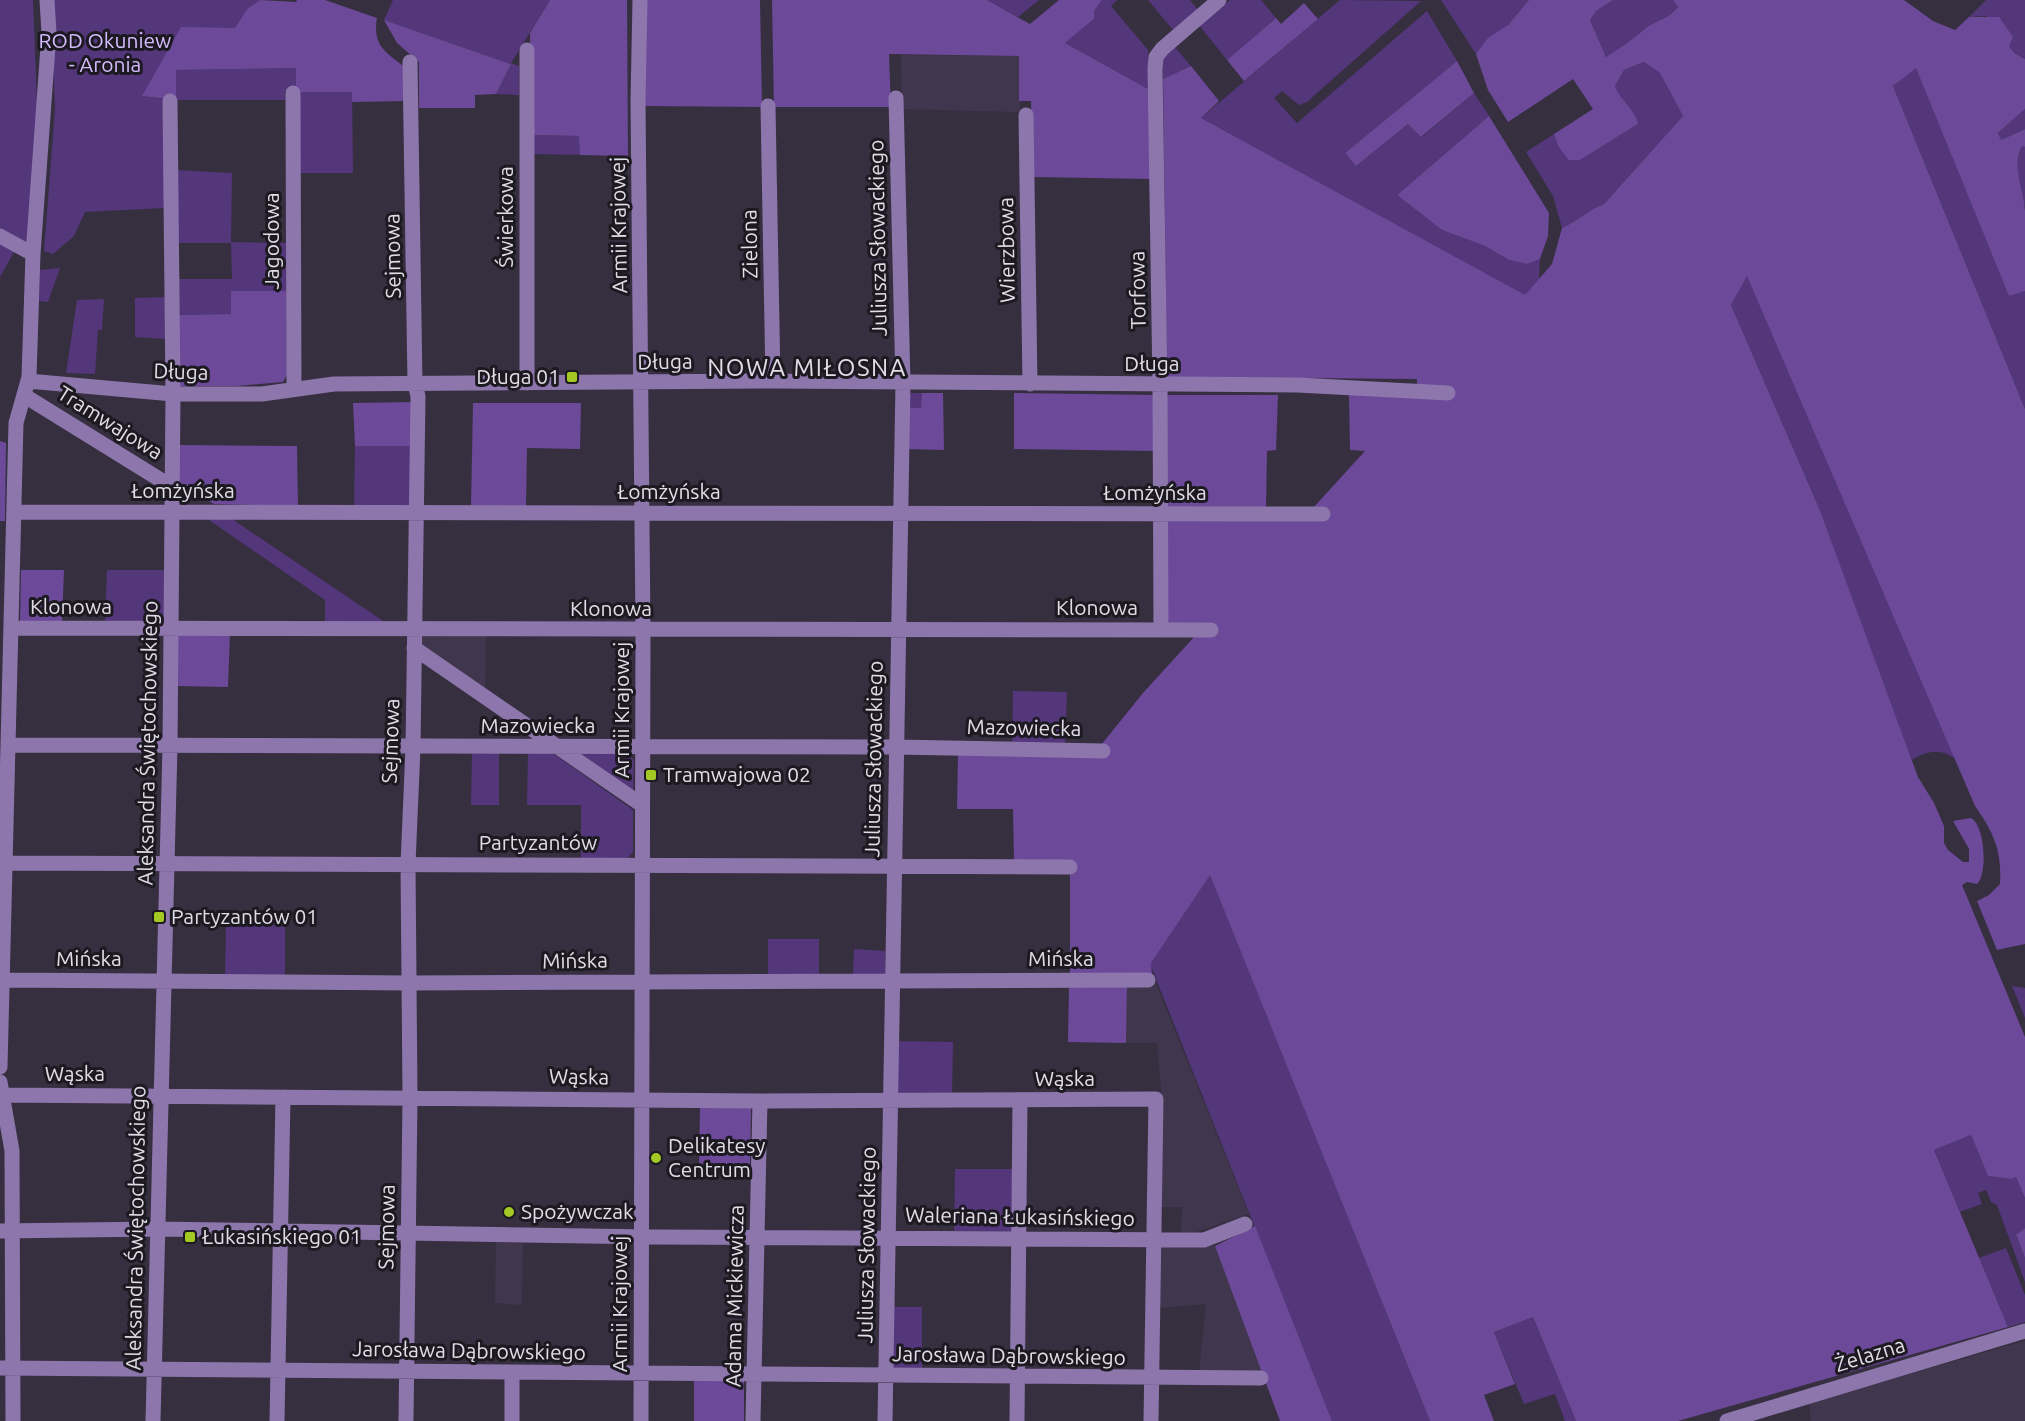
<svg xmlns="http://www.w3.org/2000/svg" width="2025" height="1421" font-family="Ubuntu,sans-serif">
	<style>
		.built { fill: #40374e }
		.green { fill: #54367a }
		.forest { fill: #6c4999 }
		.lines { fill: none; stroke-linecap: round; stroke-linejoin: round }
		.minor { stroke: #8c76ac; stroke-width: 15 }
		.poi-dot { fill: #a4c824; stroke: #1c1921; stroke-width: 2 }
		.labels { text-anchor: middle; stroke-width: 6; stroke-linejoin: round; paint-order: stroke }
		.park-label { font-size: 21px; fill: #d4bbfd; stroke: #1c1921 }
		.street-label { font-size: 21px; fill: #e1dde8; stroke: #1c1921 }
		.poi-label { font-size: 21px; fill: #e1dde8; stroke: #1c1921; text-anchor: start }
		.quarter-label { font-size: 24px; letter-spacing: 1.5px; fill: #e1dde8; stroke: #1c1921 }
	</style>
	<rect width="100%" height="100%" fill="#362f40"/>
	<path class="built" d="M 901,55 L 1019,56 L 1020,112 L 902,109 Z
		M 419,635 L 486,635 L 485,688 L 423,649 Z
		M 1151,971 L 1249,1214 L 1196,1232 L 1181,1233 L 1182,1207 L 1158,1207 L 1162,1101 L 1157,1043 L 1126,1043 L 1127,987 L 1153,986 Z
		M 496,1242 L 523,1243 L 522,1305 L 495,1303 Z
		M 1156,1246 L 1215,1246 L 1263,1372 L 1199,1371 L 1206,1304 L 1158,1308 Z
		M 2025,1341 L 2025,1421 L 1811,1421 L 1809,1403 Z"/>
	<path class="green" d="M 0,0 L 33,0 L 37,105 L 27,243 L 0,228 Z
		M 51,0 L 260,0 L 247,9 L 235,28 L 181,28 L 143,96 L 165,99 L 165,208 L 85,212 L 74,236 L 53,254 L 44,251 L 55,109 Z
		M 393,0 L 550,0 L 511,63 L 519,66 L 519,95 L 496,94 L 511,64 L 384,20 Z
		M 987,0 L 1039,0 L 1018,17 Z
		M 1102,0 L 1117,0 L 1111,6 L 1148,50 L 1150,90 L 1065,43 L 1094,19 L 1094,11 Z
		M 1148,0 L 1190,0 L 1198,10 L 1173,30 Z
		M 1230,0 L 1261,0 L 1276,18 L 1227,60 L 1199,25 Z
		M 1340,0 L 1421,1 L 1307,102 L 1299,105 L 1282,91 L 1274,98 L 1297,123 L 1427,11 L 1457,61 L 1345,153 L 1356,166 L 1408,124 L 1422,137 L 1474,93 L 1489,116 L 1397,195 L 1442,230 L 1485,246 L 1509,260 L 1527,264 L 1540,259 L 1539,279 L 1525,296 L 1201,118 Z
		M 1441,0 L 1529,0 L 1508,25 L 1476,54 Z
		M 1613,0 L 1673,0 L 1678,7 C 1666,21 1656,19 1646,28 C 1633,39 1620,48 1606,57 L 1590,20 L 1596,11 Z
		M 1986,0 L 2025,0 L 2025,59 L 2014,53 L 1986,16 L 1969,17 Z
		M 1174,46 L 1191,66 L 1163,79 L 1162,57 Z
		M 1644,62 L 1660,73 L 1683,116 L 1604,204 C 1588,210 1577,221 1562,228 L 1553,196 L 1526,152 L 1554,134 L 1558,146 L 1580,160 L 1638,124 L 1618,95 L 1615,86 L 1624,70 Z
		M 1916,67 L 2009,295 L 2025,291 L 2025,409 L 1893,86 Z
		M 297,68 L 297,92 L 352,92 L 353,173 L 297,173 L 296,92 L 285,91 L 285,100 L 176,100 L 176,70 Z
		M 2025,109 L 2025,129 L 2001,140 L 1998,133 Z
		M 531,135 L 580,136 L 580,155 L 531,154 Z
		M 2022,146 L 2025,147 L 2025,207 C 2019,191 2013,162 2022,146 Z
		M 176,170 L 232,173 L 231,242 L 286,243 L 286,291 L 232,291 L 231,314 L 177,315 L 176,279 L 232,279 L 231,243 L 176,243 Z
		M 0,244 L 14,252 L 0,277 Z
		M 60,268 L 48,302 L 39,301 L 40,270 Z
		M 1747,275 L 1958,761 C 1942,748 1929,750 1912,760 L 1841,574 L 1819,508 L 1731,305 Z
		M 165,297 L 165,339 L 135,337 L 135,298 Z
		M 104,299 L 102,330 L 98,330 L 95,374 L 66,373 L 77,300 Z
		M 906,393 L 922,393 L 922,408 L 906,408 Z
		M 355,446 L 412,446 L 411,506 L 354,506 Z
		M 206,518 L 235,518 L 235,521 L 386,623 L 325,622 L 325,600 Z
		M 107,570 L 164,570 L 164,621 L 105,622 Z
		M 1013,691 L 1067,692 L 1065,745 L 1012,744 Z
		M 472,752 L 499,752 L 499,805 L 471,805 Z
		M 528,752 L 551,752 L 633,810 L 633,852 L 627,859 L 581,858 L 581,805 L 527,805 Z
		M 578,752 L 627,753 L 634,760 L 633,791 Z
		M 1210,874 L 1430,1421 L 1332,1421 L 1150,964 Z
		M 285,922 L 285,975 L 225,975 L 226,923 Z
		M 768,939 L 819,939 L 819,976 L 768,976 Z
		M 854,949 L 885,951 L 885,976 L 853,976 Z
		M 2012,986 L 2025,988 L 2025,1018 Z
		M 896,1041 L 953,1042 L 952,1094 L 895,1094 Z
		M 1971,1135 L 1988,1176 L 2010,1179 L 2016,1177 L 2025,1198 L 2025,1228 L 2016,1236 L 2025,1258 L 2025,1282 L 1997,1205 L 1991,1202 L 1986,1190 L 1978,1193 L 1982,1204 L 1960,1212 L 1934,1150 Z
		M 955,1169 L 1015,1169 L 1012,1232 L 954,1231 Z
		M 2006,1248 L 2025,1295 L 2025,1322 L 2008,1327 L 1979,1258 Z
		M 892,1307 L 922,1307 L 922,1370 L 892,1370 Z
		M 1533,1317 L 1576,1421 L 1565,1421 L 1555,1394 L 1524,1404 L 1494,1332 Z"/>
	<path class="forest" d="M 260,0 L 296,2 L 297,0 L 325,0 L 377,18 C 372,47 387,53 407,69 L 408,101 L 352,102 L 352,92 L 296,92 L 296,68 L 176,70 L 176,100 L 142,96 L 181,27 L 235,28 L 247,9 Z
		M 550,0 L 627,0 L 628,156 L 580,155 L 579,136 L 531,135 L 530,33 Z
		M 645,0 L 760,0 L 762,107 L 645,106 Z
		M 772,0 L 987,0 L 1030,24 L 1059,0 L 1102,0 L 1094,11 L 1094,19 L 1065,43 L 1150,90 L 1151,179 L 1033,177 L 1031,101 L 1019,101 L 1019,56 L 889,54 L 891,107 L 774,107 Z
		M 1529,0 L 1613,0 L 1596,11 L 1590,20 L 1606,57 C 1620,48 1633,39 1646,28 C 1657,19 1666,21 1678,7 L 1673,0 L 1904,0 L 1933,21 L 1955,30 L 1969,17 L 1999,17 L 2013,37 L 2009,46 L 2014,53 L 2025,59 L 2025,109 L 1998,133 L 2001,140 L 2025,129 L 2025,147 L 2022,146 C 2011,166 2024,190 2025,211 C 2025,237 2025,264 2025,291 L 2009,296 L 1916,68 L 1893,86 L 2025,409 L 2025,944 L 1997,950 L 1977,901 L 1989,895 L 2000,884 C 2002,851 1994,833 1975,806 L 1747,276 L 1731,305 L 1819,508 L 1918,777 L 1934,803 L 1944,826 L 1944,843 L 1948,850 L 1963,862 L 1969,862 L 1969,849 L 1953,821 L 1971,818 C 1985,825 1988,874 1977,884 L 1967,882 L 1962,885 L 2025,1037 L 2025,1198 L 2016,1177 L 2011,1179 L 1988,1176 L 1971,1135 L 1934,1150 L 2008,1327 L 1678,1421 L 1576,1421 L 1533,1317 L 1494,1332 L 1515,1384 L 1484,1395 L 1494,1421 L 1430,1421 L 1210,875 L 1151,963 L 1152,975 L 1070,975 L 1070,873 L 1014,860 L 1013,809 L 957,809 L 958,755 L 1101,745 L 1143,693 L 1205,625 L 1165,625 L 1167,520 L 1313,508 L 1365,451 L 1350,450 L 1349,395 L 1417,395 L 1417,379 L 1167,377 L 1163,79 L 1191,66 L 1219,101 L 1201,118 L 1525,295 L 1552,264 L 1562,228 C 1577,221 1588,210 1604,204 L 1683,116 L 1660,73 L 1644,62 L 1624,70 L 1615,86 C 1620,101 1635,108 1638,124 L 1580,160 L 1569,160 L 1558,146 L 1554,134 L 1593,109 L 1573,79 L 1508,122 L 1488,90 L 1476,54 L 1488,38 L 1508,25 Z
		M 1304,3 L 1318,19 L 1244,81 L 1227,60 L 1276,18 L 1281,24 Z
		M 384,20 L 511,64 L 496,94 L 475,95 L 475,108 L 419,108 L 419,62 L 397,43 Z
		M 1457,61 L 1474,93 L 1421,137 L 1408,124 L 1356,166 L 1345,153 Z
		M 1489,116 L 1549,213 L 1548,236 L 1540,259 L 1527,264 L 1509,260 L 1485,246 L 1442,230 L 1397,195 Z
		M 231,291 L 286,291 L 287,375 L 283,382 L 237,386 L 177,386 L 177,315 L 231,314 Z
		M 922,393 L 943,393 L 944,450 L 906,449 L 906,408 L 921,408 Z
		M 1014,393 L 1155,395 L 1154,451 L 1014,449 Z
		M 1167,395 L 1278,395 L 1276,450 L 1267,451 L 1266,508 L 1166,508 Z
		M 413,402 L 412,446 L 355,446 L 353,403 Z
		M 473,403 L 581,403 L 580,449 L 527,448 L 526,507 L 471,506 Z
		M 0,441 L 6,443 L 5,521 L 0,521 Z
		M 179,445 L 297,446 L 298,506 L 214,504 L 177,483 Z
		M 21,570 L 64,570 L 62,622 L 20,622 Z
		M 176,634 L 230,634 L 228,687 L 174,686 Z
		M 1069,987 L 1127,987 L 1126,1043 L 1068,1042 Z
		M 700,1104 L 751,1106 L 750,1168 L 699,1167 Z
		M 1255,1226 L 1332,1421 L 1280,1421 L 1215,1246 Z
		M 2025,1228 L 2025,1258 L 2016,1235 Z
		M 694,1381 L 744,1381 L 744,1421 L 694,1421 Z"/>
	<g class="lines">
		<path class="minor" d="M 640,0 L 638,101 L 643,630 L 641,1421
			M 527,50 L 527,383
			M 293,93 L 294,389
			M 768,106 L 773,381
			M 1026,115 L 1030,384
			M 0,236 L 33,254
			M 28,381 L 173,394 L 262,394 L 334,384 L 773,381 L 1298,385 L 1448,393
			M 25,396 L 172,487
			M 15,512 L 1323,514
			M 11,628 L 1211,630
			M 1161,630 L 1160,385 L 1155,69 L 1156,57 L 1162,49 L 1219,0
			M 414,648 L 642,805
			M 9,745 L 895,747 L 1103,751
			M 5,863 L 1070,867
			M 2,980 L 410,983 L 1148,980
			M 0,1067 L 16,423 L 29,377 L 33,254 L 49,33 L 47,0
			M 0,1082 L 12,1151 L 13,1421
			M 1,1095 L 760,1101 L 1156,1099 L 1151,1421
			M 0,1231 L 157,1229 L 651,1237 L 1204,1240 L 1245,1224
			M 0,1368 L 1261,1378
			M 512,1373 L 512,1421
			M 153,1421 L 170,746 L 173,394 L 170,101
			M 277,1421 L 283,1097
			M 406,1421 L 410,1097 L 408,864 L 413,748 L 418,396 L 415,384 L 410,62
			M 753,1421 L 760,1101
			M 885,1421 L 903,383 L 896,98
			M 1017,1421 L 1020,1100
			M 1727,1421 L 2025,1331"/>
	</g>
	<g class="poi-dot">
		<rect x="566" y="371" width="12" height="12" rx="3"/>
		<rect x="645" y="769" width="12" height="12" rx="3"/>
		<rect x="153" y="911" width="12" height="12" rx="3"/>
		<circle cx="656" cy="1158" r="6"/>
		<circle cx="509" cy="1212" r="6"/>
		<rect x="184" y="1231" width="12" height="12" rx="3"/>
	</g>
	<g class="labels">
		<g class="park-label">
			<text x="105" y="48">ROD Okuniew<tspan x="105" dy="24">- Aronia</tspan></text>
		</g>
		<g class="street-label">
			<text transform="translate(506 217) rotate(-90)" y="7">Świerkowa</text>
			<text transform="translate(619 225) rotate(-91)" y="7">Armii Krajowej</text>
			<text transform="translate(878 238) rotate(-91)" y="7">Juliusza Słowackiego</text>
			<text transform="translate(272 241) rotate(-90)" y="7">Jagodowa</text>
			<text transform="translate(750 244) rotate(-91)" y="7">Zielona</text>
			<text transform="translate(1007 250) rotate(-91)" y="7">Wierzbowa</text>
			<text transform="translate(393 256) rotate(-91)" y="7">Sejmowa</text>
			<text transform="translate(1138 290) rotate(-91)" y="7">Torfowa</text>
			<text transform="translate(665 362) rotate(-1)" y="7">Długa</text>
			<text x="1152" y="371">Długa</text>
			<text transform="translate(181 372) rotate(2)" y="7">Długa</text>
			<text transform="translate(110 423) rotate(32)" y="7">Tramwajowa</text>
			<text x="183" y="498">Łomżyńska</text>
			<text x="669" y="499">Łomżyńska</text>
			<text x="1155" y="500">Łomżyńska</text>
			<text x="71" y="614">Klonowa</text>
			<text x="1097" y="615">Klonowa</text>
			<text x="611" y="616">Klonowa</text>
			<text transform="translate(622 710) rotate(-90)" y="7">Armii Krajowej</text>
			<text x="538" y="733">Mazowiecka</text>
			<text transform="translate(1024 728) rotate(1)" y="7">Mazowiecka</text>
			<text transform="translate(391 741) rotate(-88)" y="7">Sejmowa</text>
			<text transform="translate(148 743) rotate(-89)" y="7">Aleksandra Świętochowskiego</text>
			<text transform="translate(874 759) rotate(-89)" y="7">Juliusza Słowackiego</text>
			<text x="538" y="850">Partyzantów</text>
			<text x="89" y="966">Mińska</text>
			<text x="1061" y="966">Mińska</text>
			<text transform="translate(575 961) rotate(-1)" y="7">Mińska</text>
			<text x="75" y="1081">Wąska</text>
			<text transform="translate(579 1077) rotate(1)" y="7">Wąska</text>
			<text x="1065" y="1086">Wąska</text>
			<text transform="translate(1020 1217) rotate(1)" y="7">Waleriana Łukasińskiego</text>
			<text transform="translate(387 1227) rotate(-89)" y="7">Sejmowa</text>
			<text transform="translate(136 1228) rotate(-89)" y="7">Aleksandra Świętochowskiego</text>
			<text transform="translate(867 1245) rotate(-89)" y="7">Juliusza Słowackiego</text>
			<text transform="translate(735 1296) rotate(-89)" y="7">Adama Mickiewicza</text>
			<text transform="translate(620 1304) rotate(-90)" y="7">Armii Krajowej</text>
			<text transform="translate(469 1351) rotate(1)" y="7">Jarosława Dąbrowskiego</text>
			<text transform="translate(1870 1355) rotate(-17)" y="7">Żelazna</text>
			<text transform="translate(1009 1356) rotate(1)" y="7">Jarosława Dąbrowskiego</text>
		</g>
		<g class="poi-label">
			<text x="560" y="384" text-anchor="end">Długa 01</text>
			<text x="663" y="782">Tramwajowa 02</text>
			<text x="171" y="924">Partyzantów 01</text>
			<text x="668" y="1153">Delikatesy<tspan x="668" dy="24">Centrum</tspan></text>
			<text x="521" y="1219">Spożywczak</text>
			<text x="202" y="1244">Łukasińskiego 01</text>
		</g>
		<g class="quarter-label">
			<text x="807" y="376">NOWA MIŁOSNA</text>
		</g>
	</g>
</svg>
